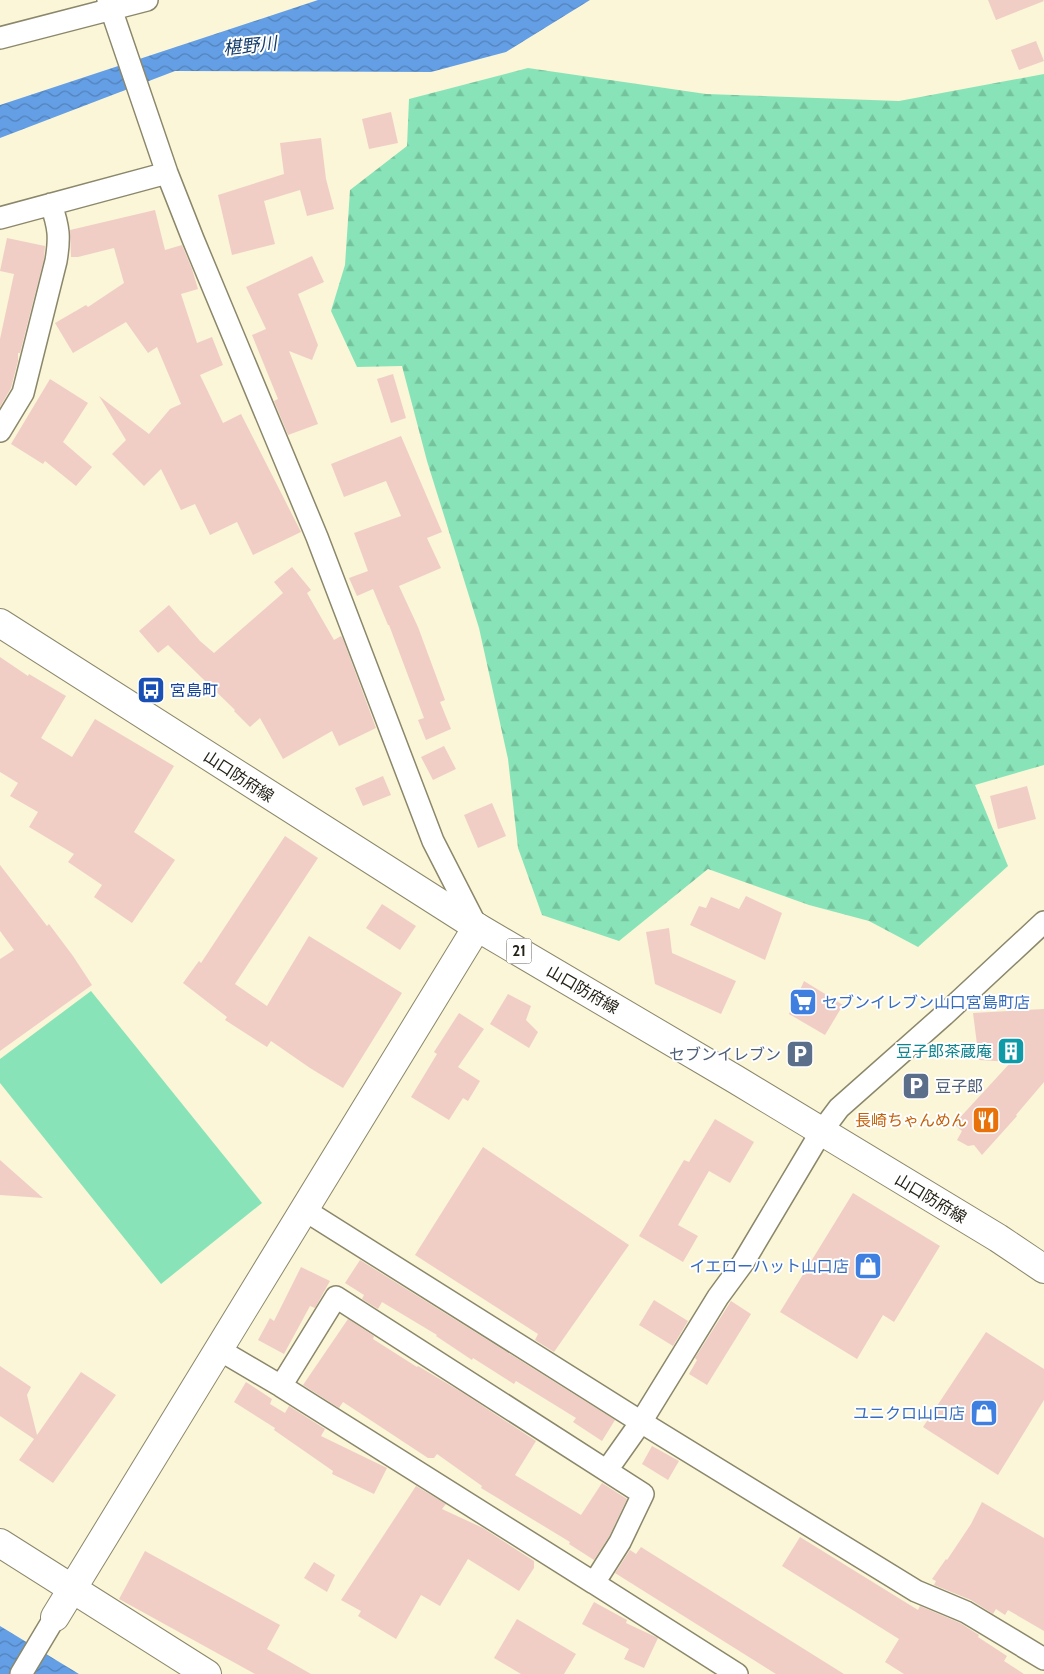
<svg xmlns="http://www.w3.org/2000/svg" width="1044" height="1674" font-family="Cabin,'Noto Sans JP',sans-serif">
	<style>
		.green { fill: #88e4b8 }
		.forest { fill: url(#forest-firs) }
		.water { fill: url(#water-waves) }
		.building { fill: #f0cec6 }
		.lines { fill: none; stroke-linecap: round; stroke-linejoin: round }
		.street-casing { stroke: #8b876b; stroke-width: 24 }
		.secondary-casing { stroke: #8b876b; stroke-width: 30 }
		.primary-casing { stroke: #8b876b; stroke-width: 30 }
		.street { stroke: #fff; stroke-width: 21 }
		.secondary { stroke: #fff; stroke-width: 28 }
		.primary { stroke: #fff; stroke-width: 28 }
		.labels { text-anchor: middle; stroke-width: 4; stroke-linejoin: round; paint-order: stroke }
		.shield { fill: #fff; stroke: #66655d; stroke-width: 1 }
		.shield-label { font-size: 15px; font-weight: bold; fill: #252318 }
		.transit-label { font-size: 16px; fill: #164399; stroke: #fff; text-anchor: start }
		.street-label { font-size: 16px; fill: #252318; stroke: #fff }
		.shop-label { font-size: 16px; fill: #366cbe; stroke: #fff; text-anchor: end }
		.culture-label { font-size: 16px; fill: #0d838f; stroke: #fff; text-anchor: end }
		.service-label { font-size: 16px; fill: #4e5e75; stroke: #fff; text-anchor: end }
		.food-label { font-size: 16px; fill: #c56008; stroke: #fff; text-anchor: end }
		.water-label { font-size: 18px; font-style: italic; fill: #163e6c; stroke: #fff }
	</style>
	<defs>
		<pattern id="forest-firs" width="22" height="20" patternUnits="userSpaceOnUse" patternTransform="scale(1.25)"><rect width="22" height="20" fill="#88e4b8"/><path d="M5 1l3.5 6h-7zM16 11l3.5 6h-7z" fill="#75c39d"/></pattern>
		<pattern id="water-waves" width="16" height="10" patternUnits="userSpaceOnUse" patternTransform="scale(1.25)"><rect width="16" height="10" fill="#649fe6"/><path d="M0 5q4-4 8 0t8 0" fill="none" stroke="#5281b9"/></pattern>
	</defs>
	<rect width="100%" height="100%" fill="#fbf6d7"/>
	<path class="green" d="M 91,991 L 262,1203 L 161,1284 L 0,1083 L 0,1059 Z"/>
	<path class="forest" d="M 528,68 L 706,94 L 899,101 L 1044,74 L 1044,765 L 975,785 L 1008,866 L 918,947 L 869,921 L 809,905 L 708,869 L 619,941 L 542,915 L 518,848 L 508,759 L 479,628 L 427,461 L 402,366 L 357,367 L 331,311 L 345,265 L 350,190 L 407,146 L 409,99 Z"/>
	<path class="water" d="M 318,0 L 590,0 L 506,52 L 431,72 L 175,71 L 0,138 L 0,105 Z
		M 0,1626 L 79,1674 L 0,1674 Z"/>
	<path class="building" d="M 988,0 L 1043,0 L 1044,1 L 996,20 Z
		M 1036,41 L 1044,61 L 1019,70 L 1011,50 Z
		M 391,112 L 398,143 L 369,149 L 362,119 Z
		M 321,138 L 326,179 L 334,209 L 307,216 L 300,190 L 264,201 L 275,244 L 232,255 L 218,195 L 284,174 L 280,143 Z
		M 155,210 L 165,250 L 182,245 L 192,269 L 198,289 L 181,294 L 197,343 L 212,337 L 223,365 L 200,375 L 223,423 L 241,414 L 301,532 L 253,555 L 237,522 L 210,535 L 195,504 L 181,510 L 161,469 L 144,486 L 112,454 L 126,440 L 99,396 L 149,434 L 170,409 L 181,404 L 157,347 L 148,353 L 126,322 L 73,353 L 55,323 L 86,305 L 88,307 L 124,283 L 114,248 L 78,257 L 71,257 L 70,230 Z
		M 7,238 L 45,246 L 44,259 L 20,353 L 18,353 L 18,361 L 11,388 L 0,407 L 0,339 L 14,274 L 0,271 Z
		M 312,256 L 324,282 L 298,294 L 318,345 L 312,360 L 289,351 L 318,424 L 288,435 L 274,401 L 278,399 L 252,335 L 266,329 L 246,287 Z
		M 393,374 L 406,418 L 391,423 L 377,379 Z
		M 50,379 L 88,403 L 63,442 L 92,467 L 76,486 L 45,461 L 43,464 L 11,444 Z
		M 401,436 L 442,532 L 427,538 L 441,568 L 399,586 L 418,627 L 445,700 L 440,702 L 451,729 L 426,740 L 418,720 L 424,718 L 389,625 L 388,625 L 373,589 L 357,596 L 349,578 L 368,571 L 354,533 L 401,516 L 386,481 L 344,497 L 331,464 Z
		M 292,567 L 311,590 L 307,593 L 334,640 L 341,636 L 343,639 L 376,728 L 339,746 L 332,731 L 283,759 L 260,718 L 250,727 L 234,711 L 235,710 L 168,645 L 158,653 L 139,631 L 169,605 L 200,641 L 214,653 L 283,593 L 274,582 Z
		M 0,657 L 28,676 L 29,674 L 66,696 L 41,738 L 72,757 L 95,719 L 174,766 L 134,832 L 175,860 L 132,923 L 94,897 L 102,885 L 68,862 L 74,854 L 29,827 L 38,812 L 10,796 L 18,783 L 0,772 Z
		M 444,746 L 456,769 L 433,780 L 421,757 Z
		M 383,776 L 391,795 L 363,806 L 355,788 Z
		M 1027,786 L 1036,819 L 998,829 L 990,796 Z
		M 492,803 L 506,836 L 478,848 L 464,815 Z
		M 285,836 L 318,858 L 235,984 L 267,1006 L 309,936 L 402,993 L 343,1088 L 310,1068 L 271,1041 L 267,1047 L 225,1020 L 227,1017 L 183,983 L 199,961 L 201,963 Z
		M 0,865 L 47,926 L 49,924 L 73,956 L 92,985 L 0,1051 L 0,959 L 14,950 L 0,931 Z
		M 746,896 L 782,913 L 765,960 L 690,925 L 699,906 L 706,908 L 711,897 L 739,909 Z
		M 382,904 L 416,926 L 400,950 L 366,928 Z
		M 669,928 L 672,953 L 736,981 L 721,1014 L 655,984 L 646,932 Z
		M 804,981 L 843,1005 L 825,1035 L 789,1014 Z
		M 508,994 L 531,1006 L 526,1020 L 538,1032 L 529,1048 L 490,1024 Z
		M 1044,1009 L 1044,1082 L 1016,1115 L 1017,1116 L 982,1155 L 974,1145 L 968,1146 L 957,1140 L 962,1131 L 954,1124 L 1011,1062 L 979,1060 L 973,1013 Z
		M 459,1013 L 484,1029 L 458,1067 L 480,1081 L 468,1101 L 463,1098 L 449,1120 L 411,1097 L 437,1054 L 434,1052 Z
		M 715,1119 L 754,1142 L 730,1183 L 709,1171 L 678,1225 L 698,1236 L 683,1262 L 639,1236 L 684,1160 L 689,1162 Z
		M 483,1147 L 629,1245 L 554,1352 L 535,1340 L 538,1334 L 415,1255 Z
		M 0,1160 L 43,1198 L 0,1195 Z
		M 853,1193 L 940,1246 L 894,1322 L 883,1315 L 857,1359 L 780,1312 Z
		M 360,1260 L 615,1420 L 602,1441 L 573,1422 L 576,1418 L 516,1381 L 514,1384 L 473,1358 L 472,1360 L 436,1336 L 437,1335 L 382,1302 L 378,1309 L 362,1299 L 364,1295 L 345,1283 Z
		M 301,1267 L 330,1281 L 315,1308 L 310,1306 L 284,1354 L 258,1340 L 270,1318 L 274,1321 Z
		M 654,1300 L 688,1321 L 673,1346 L 639,1325 Z
		M 731,1301 L 751,1314 L 707,1385 L 689,1374 L 697,1360 L 695,1358 Z
		M 348,1319 L 374,1336 L 373,1339 L 417,1367 L 418,1366 L 463,1393 L 536,1441 L 515,1475 L 581,1515 L 602,1483 L 627,1499 L 610,1535 L 594,1560 L 569,1544 L 570,1542 L 481,1488 L 482,1486 L 437,1454 L 434,1458 L 428,1458 L 343,1402 L 339,1408 L 303,1385 Z
		M 986,1332 L 1044,1369 L 1044,1400 L 998,1475 L 923,1427 Z
		M 0,1366 L 31,1387 L 27,1395 L 37,1435 L 81,1372 L 116,1395 L 53,1483 L 19,1460 L 34,1439 L 0,1416 Z
		M 246,1382 L 272,1399 L 270,1404 L 285,1413 L 289,1406 L 325,1429 L 321,1436 L 387,1468 L 374,1494 L 332,1474 L 333,1471 L 274,1430 L 275,1428 L 234,1402 Z
		M 652,1446 L 679,1461 L 668,1480 L 642,1464 Z
		M 416,1486 L 446,1504 L 442,1509 L 483,1528 L 534,1561 L 534,1568 L 519,1591 L 468,1559 L 440,1606 L 421,1595 L 396,1639 L 358,1616 L 361,1611 L 341,1600 Z
		M 982,1502 L 1044,1538 L 1044,1631 L 1008,1610 L 1005,1615 L 996,1609 L 993,1614 L 971,1600 L 934,1585 L 936,1581 L 932,1579 L 946,1559 L 947,1560 L 971,1524 Z
		M 800,1537 L 918,1610 L 920,1606 L 960,1623 L 979,1635 L 978,1637 L 1007,1656 L 1004,1661 L 1024,1674 L 904,1674 L 885,1662 L 899,1639 L 782,1566 Z
		M 641,1547 L 844,1674 L 776,1674 L 615,1573 L 630,1550 L 636,1554 Z
		M 145,1551 L 280,1625 L 267,1649 L 311,1674 L 255,1674 L 119,1599 Z
		M 314,1562 L 335,1575 L 327,1592 L 304,1578 Z
		M 594,1602 L 627,1620 L 626,1623 L 658,1638 L 644,1668 L 624,1659 L 629,1649 L 582,1624 Z
		M 517,1619 L 576,1654 L 564,1674 L 521,1674 L 494,1658 Z"/>
	<g class="lines">
		<g class="street-casing">
			<path id="street" d="M 108,0 L 167,173 L 193,239 L 317,537 L 433,841 L 477,927
				M 0,38 L 147,0
				M 0,218 L 167,173
				M 0,431 L 23,393 L 56,261 C 60,237 59,228 51,204
				M 303,1209 L 641,1422 L 916,1591 L 966,1612 L 1044,1659
				M 218,1349 L 281,1386 L 594,1583 L 620,1542 L 643,1494 L 336,1297 L 281,1386
				M 607,1470 L 641,1422 L 718,1297 L 743,1263 L 821,1132 L 839,1108 L 944,1015 L 1044,922
				M 594,1583 L 737,1674
				M 21,1674 L 55,1617"/>
		</g>
		<g class="secondary-casing">
			<path id="secondary" d="M 0,1543 L 207,1674
				M 55,1617 L 477,927"/>
		</g>
		<g class="primary-casing">
			<path id="primary" d="M 0,623 L 477,927 L 735,1079 L 998,1238 L 1044,1269"/>
		</g>
		<use href="#street" class="street"/>
		<use href="#secondary" class="secondary"/>
		<use href="#primary" class="primary"/>
	</g>
	<defs>
		<g id="bus-square" transform="scale(1.4375)"><rect x="-9" y="-9" width="18" height="18" rx="4" fill="#1a4fb4" stroke="#fff"/><path d="M-5-6H5V4H4V6H2V4H-2V6H-4V4H-5ZM-3.5-4V0h7V-4ZM-3.5 1.2v1.5H-2V1.2ZM2 1.2v1.5H3.5V1.2Z" fill="#fff"/></g>
		<g id="supermarket-square" transform="scale(1.4375)"><rect x="-9" y="-9" width="18" height="18" rx="4" fill="#3f7fe0" stroke="#fff"/><path d="M-6-5.5h2.5l.6 2H6L4.5 2H-2.5L-4.4-4H-6ZM-1.5 3.2a1.3 1.3 0 1 0 .1 0ZM3 3.2a1.3 1.3 0 1 0 .1 0Z" fill="#fff"/></g>
		<g id="building-square" transform="scale(1.4375)"><rect x="-9" y="-9" width="18" height="18" rx="4" fill="#0f9aa8" stroke="#fff"/><path d="M-4-6H4V6H1V3H-1V6H-4ZM-2.5-4.3h1.7v1.8h-1.7ZM.8-4.3h1.7v1.8H.8ZM-2.5-1h1.7V.8h-1.7ZM.8-1h1.7V.8H.8Z" fill="#fff"/></g>
		<g id="parking-square" transform="scale(1.4375)"><rect x="-9" y="-9" width="18" height="18" rx="4" fill="#5c6f8a" stroke="#fff"/><path d="M-3.5-5.5H1a3.5 3.5 0 0 1 0 7H-1V5.5H-3.5ZM-1-3.4V-.6H.8a1.4 1.4 0 0 0 0-2.8Z" fill="#fff"/></g>
		<g id="restaurant-square" transform="scale(1.4375)"><rect x="-9" y="-9" width="18" height="18" rx="4" fill="#e8710a" stroke="#fff"/><path d="M-5-6h1v4h1v-4h1v4h1v-4h1v5L-1.5 .5V6h-2V.5L-5-1ZM5-6V6H3V1.5H1.5Q1.5-4 5-6Z" fill="#fff"/></g>
		<g id="shop-square" transform="scale(1.4375)"><rect x="-9" y="-9" width="18" height="18" rx="4" fill="#3f7fe0" stroke="#fff"/><path d="M-5-2.5h2.3a2.7 3.5 0 0 1 5.4 0H5L5.5 6h-11ZM-1.5-2.5h3a1.5 2.3 0 0 0-3 0Z" fill="#fff"/></g>
	</defs>
	<g fill-rule="evenodd">
		<use href="#bus-square" x="151" y="690"/>
		<use href="#supermarket-square" x="803" y="1002"/>
		<use href="#building-square" x="1011" y="1051"/>
		<use href="#parking-square" x="800" y="1054"/>
		<use href="#parking-square" x="916" y="1086"/>
		<use href="#restaurant-square" x="986" y="1120"/>
		<use href="#shop-square" x="868" y="1266"/>
		<use href="#shop-square" x="984" y="1413"/>
	</g>
	<g class="labels">
		<rect class="shield" x="506.5" y="938.5" width="25" height="25" rx="4"/>
		<g class="shield-label">
			<text x="519" y="956">21</text>
		</g>
		<g class="transit-label">
			<text x="170" y="696">宮島町</text>
		</g>
		<g class="street-label">
			<text transform="translate(239 776) rotate(33)" y="6">山口防府線</text>
			<text transform="translate(583 989) rotate(30)" y="6">山口防府線</text>
			<text transform="translate(931 1198) rotate(31)" y="6">山口防府線</text>
		</g>
		<g class="shop-label">
			<text x="822" y="1008" text-anchor="start">セブンイレブン山口宮島町店</text>
			<text x="849" y="1272">イエローハット山口店</text>
			<text x="965" y="1419">ユニクロ山口店</text>
		</g>
		<g class="culture-label">
			<text x="992" y="1057">豆子郎茶蔵庵</text>
		</g>
		<g class="service-label">
			<text x="781" y="1060">セブンイレブン</text>
			<text x="935" y="1092" text-anchor="start">豆子郎</text>
		</g>
		<g class="food-label">
			<text x="967" y="1126">長崎ちゃんめん</text>
		</g>
		<g class="water-label">
			<text transform="translate(250 46) rotate(-6)" y="6">椹野川</text>
		</g>
	</g>
</svg>
